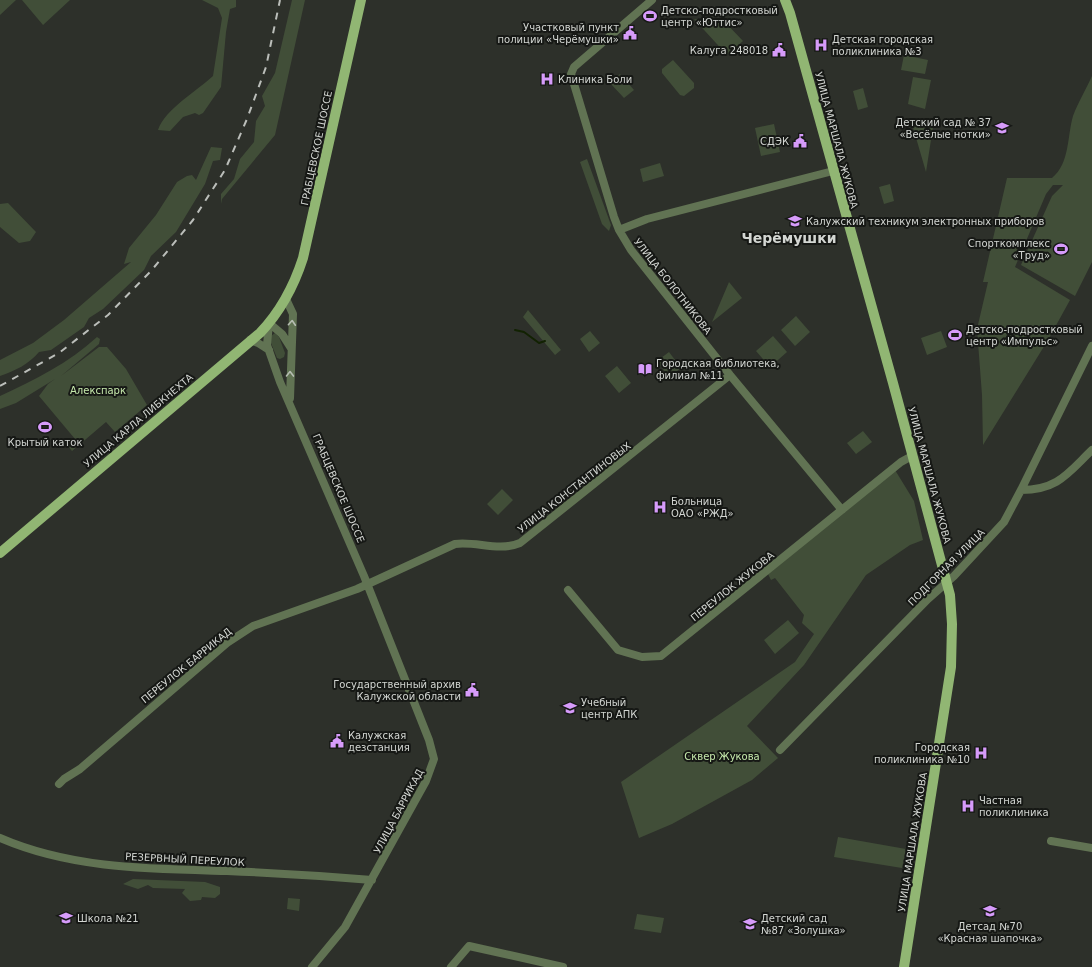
<svg xmlns="http://www.w3.org/2000/svg" width="1092" height="967" font-family="'DejaVu Sans',sans-serif">
	<style>
		.green { fill: #414e38 }
		.lines { fill: none; stroke-linecap: round; stroke-linejoin: round }
		.stream { stroke: #122202; stroke-width: 2 }
		.minor { stroke: #617353; stroke-width: 8 }
		.major { stroke: #91b673; stroke-width: 10 }
		.rail { stroke: #bbbeba; stroke-width: 2; stroke-dasharray: 7 7; stroke-linecap: butt }
		.oneway { stroke: #b6bdb2 }
		.labels { text-anchor: middle; stroke-width: 4; stroke-linejoin: round; paint-order: stroke }
		.poi-label { font-size: 10px; fill: #d3d6d2; stroke: #161815; text-anchor: start }
		.street-label { font-size: 10px; fill: #d3d6d2; stroke: #161815 }
		.park-label { font-size: 10px; fill: #c6e9ac; stroke: #161815 }
		.district-label { font-size: 14px; font-weight: bold; fill: #d3d6d2; stroke: #161815 }
	</style>
	<rect width="100%" height="100%" fill="#2d302a"/>
	<path class="green" d="M 0,0 L 16,0 L 0,15 Z
		M 22,0 L 70,0 L 43,25 Z
		M 202,0 L 236,0 L 236,7 L 230,9 L 226,32 L 221,87 L 203,113 L 199,115 L 195,113 L 183,117 L 170,131 L 158,130 C 165,109 197,91 213,76 L 222,18 L 218,8 Z
		M 292,0 L 305,0 L 275,135 L 222,199 L 221,204 L 221,194 L 234,179 L 240,159 L 254,142 L 256,121 L 265,106 L 262,96 L 275,73 Z
		M 694,19 L 724,21 L 743,41 L 727,55 Z
		M 904,55 L 928,60 L 925,74 L 901,70 Z
		M 673,60 L 694,83 L 694,88 L 684,96 L 680,95 L 662,73 L 662,69 Z
		M 620,74 L 634,90 L 624,98 L 610,83 Z
		M 1092,76 L 1092,262 L 1075,296 L 1021,265 L 1052,196 L 1063,185 L 1053,185 L 1046,194 L 1015,267 L 1070,300 L 1048,340 L 983,445 L 982,395 L 977,329 L 988,282 L 983,282 L 1007,178 L 1052,178 C 1070,163 1067,137 1073,116 C 1078,103 1086,89 1092,76 Z
		M 913,77 L 931,80 L 925,109 L 908,104 Z
		M 863,88 L 868,107 L 858,110 L 853,91 Z
		M 774,124 L 780,152 L 761,156 L 755,128 Z
		M 912,124 L 933,127 L 926,172 Z
		M 211,147 L 222,148 L 220,160 L 213,161 L 205,184 L 176,232 L 151,256 L 144,270 L 103,309 L 89,318 L 84,327 L 51,350 L 39,352 C 29,364 15,371 0,376 L 0,360 L 33,343 L 64,320 L 131,262 L 124,264 L 129,248 L 156,215 L 177,182 L 187,176 L 192,175 L 196,180 Z
		M 587,159 L 611,225 L 609,231 L 602,224 L 580,162 Z
		M 660,163 L 664,176 L 643,182 L 640,169 Z
		M 890,184 L 894,201 L 884,204 L 879,187 Z
		M 8,203 L 36,232 L 30,241 L 19,243 L 0,227 L 0,204 Z
		M 729,282 L 742,298 L 712,322 Z
		M 528,310 L 561,350 L 555,355 L 523,317 Z
		M 796,316 L 810,332 L 795,346 L 781,330 Z
		M 590,331 L 600,343 L 589,352 L 580,339 Z
		M 941,331 L 947,347 L 927,355 L 921,338 Z
		M 275,333 L 279,337 L 285,353 L 284,357 L 280,359 L 277,358 L 271,343 L 271,336 Z
		M 773,336 L 787,352 L 770,367 L 756,351 Z
		M 97,337 L 100,339 L 99,344 L 61,376 L 99,347 L 107,347 L 126,369 L 147,405 L 115,432 L 106,422 L 72,451 L 68,446 L 75,439 L 39,396 L 48,384 L 55,379 L 16,403 L 0,409 L 0,396 C 34,380 69,363 97,337 Z
		M 669,352 L 681,368 L 669,377 L 657,361 Z
		M 617,366 L 631,383 L 619,393 L 605,376 Z
		M 863,431 L 872,442 L 856,454 L 847,443 Z
		M 895,470 L 914,501 L 923,540 L 910,545 L 866,575 L 804,665 L 747,726 L 778,758 L 752,780 L 672,824 L 639,838 L 621,782 L 795,662 L 814,634 L 802,623 L 804,615 L 775,578 L 771,580 L 768,574 Z
		M 502,489 L 513,500 L 498,515 L 487,504 Z
		M 788,620 L 799,633 L 775,654 L 764,640 Z
		M 838,837 L 906,849 L 902,868 L 834,857 Z
		M 133,879 L 205,882 L 220,887 L 220,894 L 215,898 L 202,897 L 201,900 L 190,901 L 182,893 L 185,889 L 153,888 L 148,885 L 138,889 L 123,884 Z
		M 288,898 L 300,899 L 299,911 L 287,909 Z
		M 637,914 L 664,918 L 661,933 L 634,929 Z"/>
	<g class="lines">
		<path class="stream" d="M 515,330 L 524,332 L 539,343 L 545,341"/>
		<path class="minor" d="M 652,0 L 574,67 L 571,74 L 614,217 L 619,230 L 631,250 L 730,375 L 842,510
			M 619,230 L 647,219 L 833,171
			M 286,299 L 293,314 L 290,398
			M 269,323 L 267,345 L 280,382 L 364,576 L 429,740 L 434,759 L 426,781 L 345,927 L 312,967
			M 269,323 L 282,334 L 291,348
			M 250,340 L 258,343 L 269,350
			M 1021,490 C 1058,490 1068,473 1092,450
			M 568,590 L 618,650 L 642,657 L 661,656 L 901,462 L 912,456
			M 780,750 L 928,599 L 954,576 L 1004,522 L 1021,490 L 1092,346
			M 59,784 L 64,779 L 80,769 L 227,643 L 253,626 L 357,589 L 455,544 C 477,541 498,552 520,543 L 730,375
			M 0,838 C 71,869 150,869 227,871 C 276,873 324,876 372,880
			M 1051,841 L 1092,848
			M 451,967 L 469,946 L 563,967"/>
		<path class="major" d="M 785,0 L 790,13 L 893,383 L 950,595 L 952,624 L 951,667 L 904,967
			M 0,553 L 260,333 C 281,311 294,286 303,258 L 361,0"/>
		<path class="rail" d="M 0,386 L 59,353 L 108,315 L 151,271 L 193,220 L 225,170 L 247,119 L 266,67 L 280,0"/>
	</g>
	<defs><path id="oneway-chevron" d="M-2-3.5L2.5 0L-2 3.5" fill="none" stroke-width="1.6" stroke-linecap="round" stroke-linejoin="round"/></defs>
	<g class="oneway">
		<use href="#oneway-chevron" transform="translate(292 323) rotate(-86)"/>
		<use href="#oneway-chevron" transform="translate(290 374) rotate(-89)"/>
	</g>
	<defs>
		<g id="stadium-bare" transform="scale(1.08)"><path d="M0-5a6.5 5 0 1 0 0 10a6.5 5 0 1 0 0-10ZM-3.5-1.8h7v3.6h-7Z" fill="#d69bfa" stroke="#161815" stroke-width="2.5" paint-order="stroke"/></g>
		<g id="civic-bare" transform="scale(1.08)"><path d="M-.6-6.5H3V-4.5H.6V-3L4-1V1h2V6H-6V1h2V-1L-.6-3ZM-1.2 2.5V6h2.4V2.5Z" fill="#d69bfa" stroke="#161815" stroke-width="2.5" paint-order="stroke"/></g>
		<g id="hospital-bare" transform="scale(1.08)"><path d="M-5-5h3v3.5h4V-5h3V5h-3V1.5h-4V5h-3Z" fill="#d69bfa" stroke="#161815" stroke-width="2.5" paint-order="stroke"/></g>
		<g id="school-bare" transform="scale(1.08)"><path d="M0-5L7-2L0 1L-7-2ZM-4 1L0 2.5L4 1V4Q0 6-4 4Z" fill="#d69bfa" stroke="#161815" stroke-width="2.5" paint-order="stroke"/></g>
		<g id="university-bare" transform="scale(1.08)"><path d="M0-5L7-2L0 1L-7-2ZM-4 1L0 2.5L4 1V4Q0 6-4 4Z" fill="#d69bfa" stroke="#161815" stroke-width="2.5" paint-order="stroke"/></g>
		<g id="library-bare" transform="scale(1.08)"><path d="M-6-4Q-3-5.5-.7-3.5V5Q-3 3-6 4ZM6-4Q3-5.5 .7-3.5V5Q3 3 6 4Z" fill="#d69bfa" stroke="#161815" stroke-width="2.5" paint-order="stroke"/></g>
	</defs>
	<g fill-rule="evenodd">
		<use href="#stadium-bare" x="650" y="16"/>
		<use href="#civic-bare" x="630" y="33"/>
		<use href="#hospital-bare" x="821" y="45"/>
		<use href="#civic-bare" x="779" y="50"/>
		<use href="#hospital-bare" x="547" y="79"/>
		<use href="#school-bare" x="1002" y="128"/>
		<use href="#civic-bare" x="800" y="141"/>
		<use href="#university-bare" x="795" y="221"/>
		<use href="#stadium-bare" x="1061" y="249"/>
		<use href="#stadium-bare" x="955" y="335"/>
		<use href="#library-bare" x="645" y="369"/>
		<use href="#stadium-bare" x="45" y="427"/>
		<use href="#hospital-bare" x="660" y="507"/>
		<use href="#civic-bare" x="472" y="690"/>
		<use href="#university-bare" x="570" y="708"/>
		<use href="#civic-bare" x="337" y="741"/>
		<use href="#hospital-bare" x="981" y="753"/>
		<use href="#hospital-bare" x="968" y="806"/>
		<use href="#school-bare" x="990" y="911"/>
		<use href="#school-bare" x="66" y="918"/>
		<use href="#school-bare" x="750" y="924"/>
	</g>
	<g class="labels">
		<g class="poi-label">
			<text x="661" y="14">Детско-подростковый<tspan x="661" dy="12">центр «Юттис»</tspan></text>
			<text x="619" y="31" text-anchor="end">Участковый пункт<tspan x="619" dy="12">полиции «Черёмушки»</tspan></text>
			<text x="832" y="43">Детская городская<tspan x="832" dy="12">поликлиника №3</tspan></text>
			<text x="768" y="54" text-anchor="end">Калуга 248018</text>
			<text x="558" y="83">Клиника Боли</text>
			<text x="991" y="126" text-anchor="end">Детский сад № 37<tspan x="991" dy="12">«Весёлые нотки»</tspan></text>
			<text x="789" y="145" text-anchor="end">СДЭК</text>
			<text x="806" y="225">Калужский техникум электронных приборов</text>
			<text x="1050" y="247" text-anchor="end">Спорткомплекс<tspan x="1050" dy="12">«Труд»</tspan></text>
			<text x="966" y="333">Детско-подростковый<tspan x="966" dy="12">центр «Импульс»</tspan></text>
			<text x="656" y="367">Городская библиотека,<tspan x="656" dy="12">филиал №11</tspan></text>
			<text x="45" y="446" text-anchor="middle">Крытый каток</text>
			<text x="671" y="505">Больница<tspan x="671" dy="12">ОАО «РЖД»</tspan></text>
			<text x="461" y="688" text-anchor="end">Государственный архив<tspan x="461" dy="12">Калужской области</tspan></text>
			<text x="581" y="706">Учебный<tspan x="581" dy="12">центр АПК</tspan></text>
			<text x="348" y="739">Калужская<tspan x="348" dy="12">дезстанция</tspan></text>
			<text x="970" y="751" text-anchor="end">Городская<tspan x="970" dy="12">поликлиника №10</tspan></text>
			<text x="979" y="804">Частная<tspan x="979" dy="12">поликлиника</tspan></text>
			<text x="77" y="922">Школа №21</text>
			<text x="761" y="922">Детский сад<tspan x="761" dy="12">№87 «Золушка»</tspan></text>
			<text x="990" y="930" text-anchor="middle">Детсад №70<tspan x="990" dy="12">«Красная шапочка»</tspan></text>
		</g>
		<g class="street-label">
			<text transform="translate(837 140) rotate(75)" y="4">УЛИЦА МАРШАЛА ЖУКОВА</text>
			<text transform="translate(316 148) rotate(-78)" y="4">ГРАБЦЕВСКОЕ ШОССЕ</text>
			<text transform="translate(673 286) rotate(52)" y="4">УЛИЦА БОЛОТНИКОВА</text>
			<text transform="translate(138 420) rotate(-40)" y="4">УЛИЦА КАРЛА ЛИБКНЕХТА</text>
			<text transform="translate(930 475) rotate(75)" y="4">УЛИЦА МАРШАЛА ЖУКОВА</text>
			<text transform="translate(574 487) rotate(-38)" y="4">УЛИЦА КОНСТАНТИНОВЫХ</text>
			<text transform="translate(339 488) rotate(67)" y="4">ГРАБЦЕВСКОЕ ШОССЕ</text>
			<text transform="translate(946 567) rotate(-45)" y="4">ПОДГОРНАЯ УЛИЦА</text>
			<text transform="translate(732 586) rotate(-39)" y="4">ПЕРЕУЛОК ЖУКОВА</text>
			<text transform="translate(186 665) rotate(-39)" y="4">ПЕРЕУЛОК БАРРИКАД</text>
			<text transform="translate(398 811) rotate(-62)" y="4">УЛИЦА БАРРИКАД</text>
			<text transform="translate(912 842) rotate(-81)" y="4">УЛИЦА МАРШАЛА ЖУКОВА</text>
			<text transform="translate(185 859) rotate(3)" y="4">РЕЗЕРВНЫЙ ПЕРЕУЛОК</text>
		</g>
		<g class="park-label">
			<text x="98" y="394">Алекспарк</text>
			<text x="722" y="760">Сквер Жукова</text>
		</g>
		<g class="district-label">
			<text x="789" y="243">Черёмушки</text>
		</g>
	</g>
</svg>
